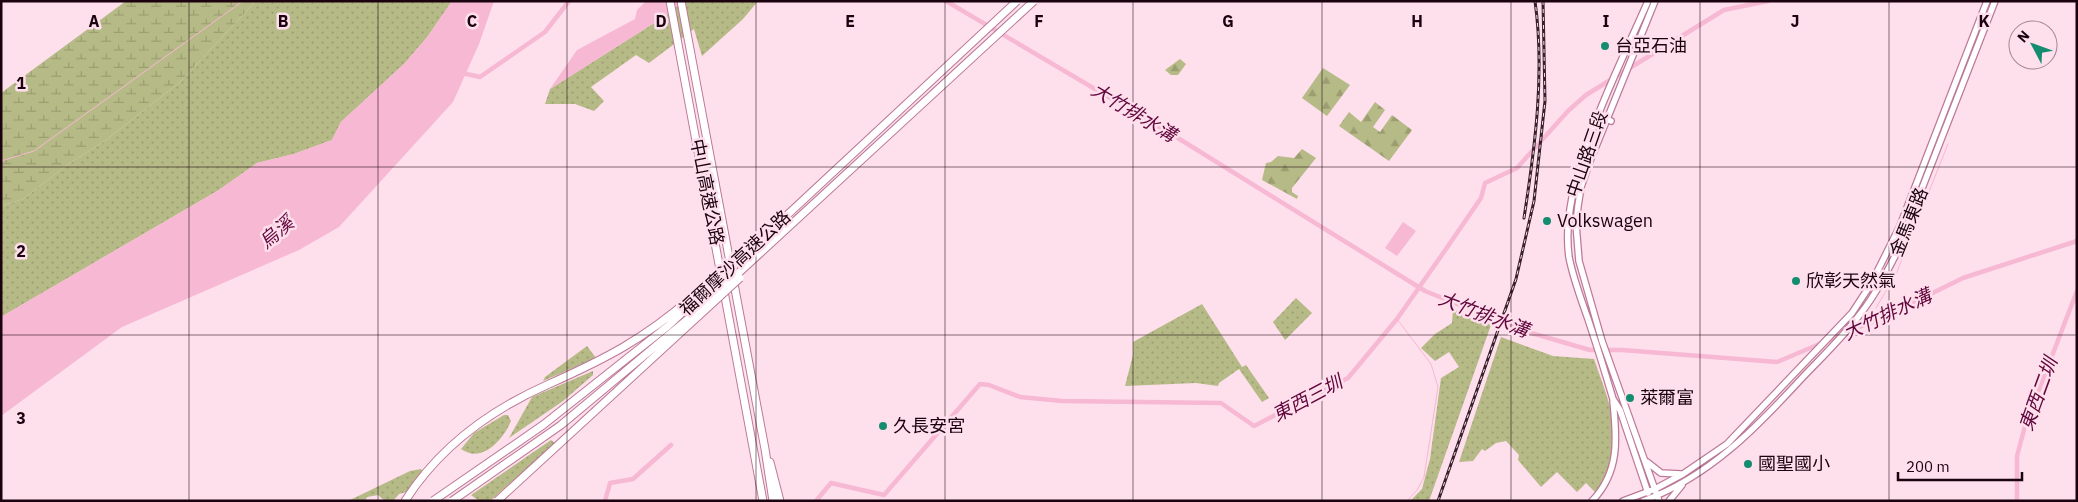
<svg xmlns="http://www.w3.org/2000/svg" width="2078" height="502" font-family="'IBM Plex Sans','Noto Sans TC',sans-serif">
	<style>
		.grass { fill: url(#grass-dots) }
		.forest { fill: url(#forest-firs) }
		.wetland { fill: url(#wetland-marsh) }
		.water { fill: #f7b8d3 }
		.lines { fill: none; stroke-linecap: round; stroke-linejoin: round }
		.stream { stroke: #f7b8d3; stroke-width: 1 }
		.canal { stroke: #f7b8d3; stroke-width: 4.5 }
		.major-casing { stroke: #bd7998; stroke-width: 8 }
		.highway-casing { stroke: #bd7998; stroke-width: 9 }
		.major { stroke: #fff; stroke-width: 5.5 }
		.highway { stroke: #fff; stroke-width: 7 }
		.rail-casing { stroke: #38202b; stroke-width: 3 }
		.rail { stroke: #fedfec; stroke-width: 1; stroke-dasharray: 4; stroke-linecap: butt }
		.highway-bridge-casing { stroke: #bd7998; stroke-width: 9; stroke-linecap: butt }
		.highway-bridge { stroke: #fff; stroke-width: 7 }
		.grid { fill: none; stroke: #1a030e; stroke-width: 1; stroke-opacity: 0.55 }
		.poi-dot { fill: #138c6f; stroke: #fedfec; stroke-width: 2 }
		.labels { text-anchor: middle; stroke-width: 5; stroke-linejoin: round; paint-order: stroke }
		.poi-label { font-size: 18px; fill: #1a030e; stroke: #fedfec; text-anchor: start }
		.street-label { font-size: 18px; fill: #1a030e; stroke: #fedfec }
		.water-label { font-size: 19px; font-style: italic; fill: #61063d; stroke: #fedfec }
		.grid-label { font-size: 16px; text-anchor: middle; font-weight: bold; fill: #1a030e; stroke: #fedfec; stroke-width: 5; stroke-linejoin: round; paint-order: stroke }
	</style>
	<defs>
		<pattern id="grass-dots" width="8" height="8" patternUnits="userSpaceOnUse" patternTransform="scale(1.25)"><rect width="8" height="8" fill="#b6ba86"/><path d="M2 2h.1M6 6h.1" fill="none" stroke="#9c9e72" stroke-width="1.8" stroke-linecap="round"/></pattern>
		<pattern id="forest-firs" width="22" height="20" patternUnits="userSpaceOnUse" patternTransform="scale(1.25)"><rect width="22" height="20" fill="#b6ba86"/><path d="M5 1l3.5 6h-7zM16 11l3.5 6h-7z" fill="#9c9e72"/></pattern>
		<pattern id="wetland-marsh" width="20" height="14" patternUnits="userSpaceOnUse" patternTransform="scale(1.25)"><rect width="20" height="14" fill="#b6ba86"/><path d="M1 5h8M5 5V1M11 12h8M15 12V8" fill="none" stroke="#9c9e72"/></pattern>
	</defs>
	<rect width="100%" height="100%" fill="#fedfec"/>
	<path class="grass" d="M 256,1 L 452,1 L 428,36 L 405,63 L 341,122 L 332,140 L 294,154 L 257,163 L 219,190 L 1,317 L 1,206 L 23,199 L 67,165 L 106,140 L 180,82 Z
		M 684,1 L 758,1 L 743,19 L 702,56 L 694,29 L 649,63 L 636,55 L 591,87 L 604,101 L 594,111 L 575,104 L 545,104 L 550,89 L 662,18 Z
		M 1296,298 L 1312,313 L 1285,340 L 1273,322 Z
		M 1202,304 L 1242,367 L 1246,365 L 1269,398 L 1262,402 L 1239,369 L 1219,383 L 1218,386 L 1196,383 L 1125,386 L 1133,355 L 1133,342 Z
		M 1453,309 L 1491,325 L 1429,501 L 1410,501 L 1422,489 L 1430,459 L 1441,378 L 1459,367 L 1449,352 L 1435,361 L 1421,348 L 1435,334 L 1452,323 Z
		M 1501,337 L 1553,356 L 1594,359 C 1613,414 1627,439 1596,493 L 1586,483 L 1577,492 L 1557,472 L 1541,487 L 1518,460 L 1519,455 L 1506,441 L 1496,443 L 1485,451 L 1482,449 L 1473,461 L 1459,462 Z
		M 587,346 L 596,358 L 543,381 L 545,377 Z
		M 593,371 L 593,375 L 563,401 L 509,438 L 532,397 Z
		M 504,415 L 508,415 L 511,421 C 503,440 482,464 461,449 L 474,433 Z
		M 551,440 L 555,443 L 490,501 L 479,501 L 471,495 Z
		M 421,469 L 423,472 L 406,492 L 399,494 L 393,501 L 385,501 L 378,495 L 367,497 L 365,501 L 348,501 L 410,471 Z"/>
	<path class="forest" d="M 1180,59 L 1186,64 L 1178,75 L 1171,75 L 1165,70 Z
		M 1323,68 L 1350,85 L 1327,116 L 1302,98 Z
		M 1375,102 L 1385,110 L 1373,127 L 1380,132 L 1392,115 L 1412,130 L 1389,161 L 1339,126 L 1349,112 L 1361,122 Z
		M 1302,149 L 1316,158 L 1292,188 L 1292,192 L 1298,196 L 1297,199 L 1262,180 L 1266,163 L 1271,162 L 1278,156 L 1294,158 Z"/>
	<path class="wetland" d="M 126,1 L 256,1 L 180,82 L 106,140 L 67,165 L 23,199 L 1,206 L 1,93 Z"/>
	<path class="water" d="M 452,1 L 494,1 L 479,44 L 453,102 L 339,227 L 299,250 L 122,327 L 1,416 L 1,317 L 219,190 L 257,163 L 294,154 L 332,140 L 341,122 L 405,63 L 428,36 Z
		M 646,1 L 684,1 L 662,18 L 550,89 L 577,50 L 635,19 L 637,10 Z
		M 1403,222 L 1416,231 L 1397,256 L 1385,248 Z"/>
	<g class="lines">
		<path class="stream" d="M 1,161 L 34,151 L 243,1
			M 1876,308 L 1897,272 L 1948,144
			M 1397,319 L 1431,364 L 1438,387 L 1424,477 L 1417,490 L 1407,501"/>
		<path class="canal" d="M 946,1 L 1173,135 L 1425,291 L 1524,331 L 1590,350 L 1622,350 L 1777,362 L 1888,315 L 1963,278 L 2077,241
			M 462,73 L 480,77 L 545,32 L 569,1
			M 605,501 L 610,483 L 633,479 L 671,445
			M 816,501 L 831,483 L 884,495 L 980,384 L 989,385 L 1020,397 L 1062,401 L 1221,403 L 1254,426 L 1348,378 L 1397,319 L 1446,249 L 1481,198 L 1485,183 L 1517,168 L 1568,111 L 1586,95 L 1724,10 L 1768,1
			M 2017,501 L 2017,456 L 2025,426 L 2077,291"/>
		<g class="major-casing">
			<path id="major" d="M 1648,1 C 1618,71 1558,182 1569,257 C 1573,278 1581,299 1588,319 C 1597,346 1605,372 1613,399 L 1620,410 L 1648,493
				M 1655,1 L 1590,161 L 1581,187 L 1578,206 L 1576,224 L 1579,261 L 1602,341 L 1659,501
				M 1595,115 L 1611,121
				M 1647,462 L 1661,473 L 1681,474
				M 1592,501 C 1620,472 1617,438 1613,401
				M 1623,501 L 1655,489 L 1683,474 L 1727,444 L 1852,313 L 1871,284 L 1900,226 L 1987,1
				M 1643,501 C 1709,477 1756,428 1802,378 C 1822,357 1844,336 1861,313 C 1876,294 1887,272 1898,250 L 1995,1
				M 1669,501 L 1682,485"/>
		</g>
		<g class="highway-casing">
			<path id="highway" d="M 670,1 L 763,501
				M 681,1 L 765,449 L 773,501
				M 770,462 L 780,501
				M 405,501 C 440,446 490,410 549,384"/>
		</g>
		<use href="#major" class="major"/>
		<use href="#highway" class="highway"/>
		<g class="rail-casing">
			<path id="rail" d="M 1524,218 C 1535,147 1545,73 1535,1
				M 1438,501 L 1516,279 L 1534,201 L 1545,101 L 1543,1"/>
		</g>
		<use href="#rail" class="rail"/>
		<g class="highway-bridge-casing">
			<path id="highway-bridge" d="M 549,384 C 605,359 644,339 691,298
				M 433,501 L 543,425 L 668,326 L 1017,1
				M 452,501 L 561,425 L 694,314 L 1034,1
				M 497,501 L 740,278"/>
		</g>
		<use href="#highway-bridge" class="highway-bridge"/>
	</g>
	<path class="grid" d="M 189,1 L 189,501M 378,1 L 378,501M 567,1 L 567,501M 756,1 L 756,501M 945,1 L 945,501M 1133,1 L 1133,501M 1322,1 L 1322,501M 1511,1 L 1511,501M 1700,1 L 1700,501M 1889,1 L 1889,501M 1,167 L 2077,167M 1,335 L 2077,335"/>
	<g class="poi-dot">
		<circle cx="1605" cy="46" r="5"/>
		<circle cx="1547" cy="221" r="5"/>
		<circle cx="1796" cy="281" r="5"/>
		<circle cx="1630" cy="398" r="5"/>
		<circle cx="883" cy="426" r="5"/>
		<circle cx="1748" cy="464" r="5"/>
	</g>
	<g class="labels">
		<g class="poi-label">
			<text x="1615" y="52">台亞石油</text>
			<text x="1557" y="227">Volkswagen</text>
			<text x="1806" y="287">欣彰天然氣</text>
			<text x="1640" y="404">萊爾富</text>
			<text x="893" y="432">久長安宮</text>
			<text x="1758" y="470">國聖國小</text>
		</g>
		<g class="street-label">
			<text transform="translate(1587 154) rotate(-71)" y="6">中山路三段</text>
			<text transform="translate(707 192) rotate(79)" y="6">中山高速公路</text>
			<text transform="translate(1909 222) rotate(-68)" y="6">金馬東路</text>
			<text transform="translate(735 263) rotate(-43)" y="6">福爾摩沙高速公路</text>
		</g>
		<g class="water-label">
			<text transform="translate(1134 112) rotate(31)" y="7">大竹排水溝</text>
			<text transform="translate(276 232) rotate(-40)" y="7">烏溪</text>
			<text transform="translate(1484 314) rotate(21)" y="7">大竹排水溝</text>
			<text transform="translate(1887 314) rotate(-25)" y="7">大竹排水溝</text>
			<text transform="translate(2038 394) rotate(-70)" y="7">東西二圳</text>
			<text transform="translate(1307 398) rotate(-28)" y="7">東西三圳</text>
		</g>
	</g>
	<g class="grid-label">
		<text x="94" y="27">A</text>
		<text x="283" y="27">B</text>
		<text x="472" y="27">C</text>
		<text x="661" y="27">D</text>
		<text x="850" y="27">E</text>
		<text x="1039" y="27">F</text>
		<text x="1228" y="27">G</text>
		<text x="1417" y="27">H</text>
		<text x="1606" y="27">I</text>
		<text x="1795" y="27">J</text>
		<text x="1984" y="27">K</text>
		<text x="21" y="89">1</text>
		<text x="21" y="257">2</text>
		<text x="21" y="424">3</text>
	</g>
	<rect width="2078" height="502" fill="none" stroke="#1a030e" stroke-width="5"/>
	<g transform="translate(2033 45) rotate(311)"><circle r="24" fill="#fedfec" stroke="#a38793"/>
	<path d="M0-4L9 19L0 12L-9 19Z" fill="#138c6f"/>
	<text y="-8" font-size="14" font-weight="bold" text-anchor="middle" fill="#1a030e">N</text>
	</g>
	<path d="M1898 472v8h124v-8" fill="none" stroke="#1a030e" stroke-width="2.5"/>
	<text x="1906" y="472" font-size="15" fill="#1a030e" stroke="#fedfec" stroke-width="4" paint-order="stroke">200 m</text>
</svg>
